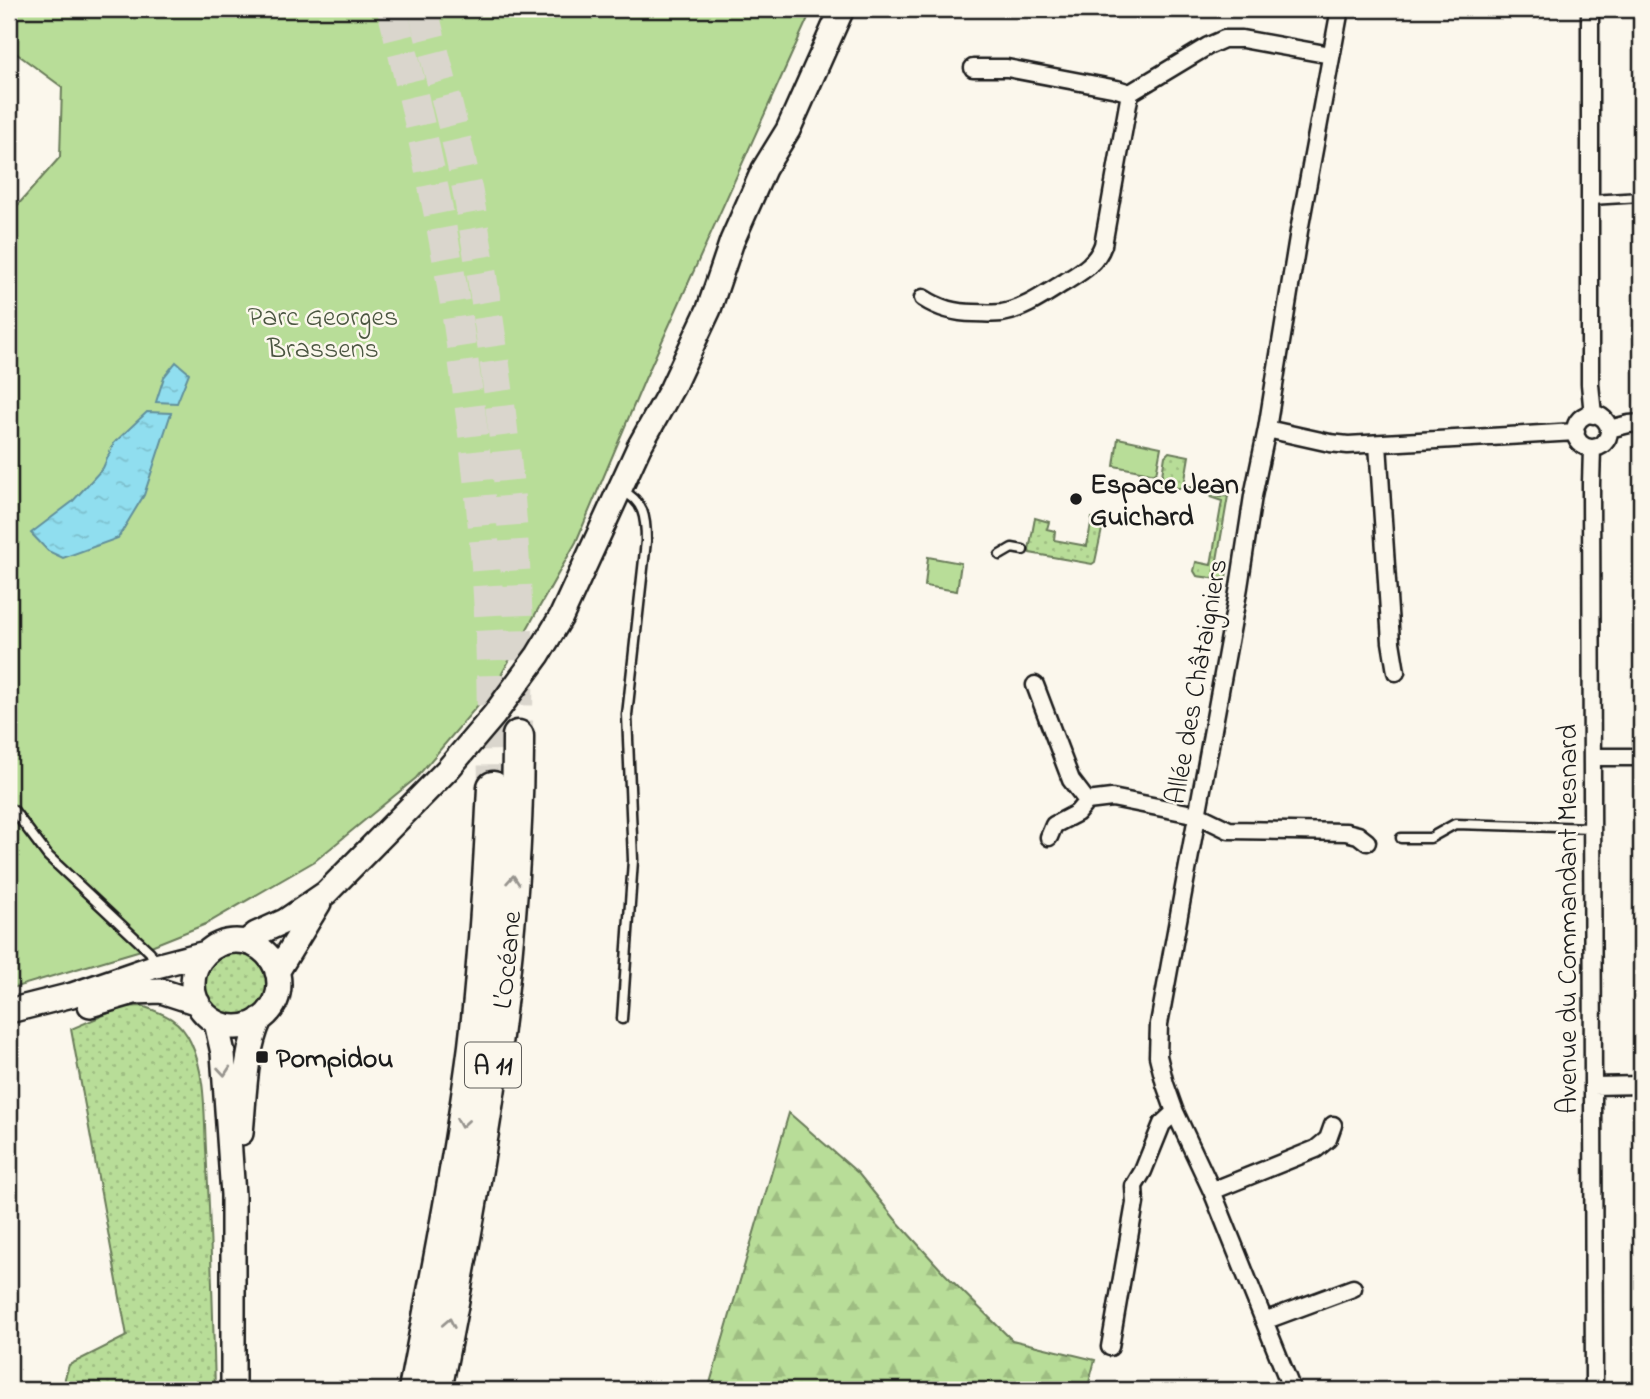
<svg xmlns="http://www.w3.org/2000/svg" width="1650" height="1399" font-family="'Indie Flower',sans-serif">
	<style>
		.grass { fill: url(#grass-dots); stroke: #6a7c5a; stroke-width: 2 }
		.forest { fill: url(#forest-firs); stroke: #6a7c5a; stroke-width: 2 }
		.park { fill: #b8dd98; stroke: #6a7c5a; stroke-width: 2 }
		.water { fill: url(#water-ripples); stroke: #62909b; stroke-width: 2 }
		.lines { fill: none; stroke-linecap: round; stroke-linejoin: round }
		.highway-tunnel { stroke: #dad6cd; stroke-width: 30; stroke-dasharray: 30 15; stroke-linecap: butt }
		.lane-casing { stroke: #1c1c1c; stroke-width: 13 }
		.street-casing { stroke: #1c1c1c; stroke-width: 21 }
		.secondary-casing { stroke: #1c1c1c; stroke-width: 28 }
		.highway-casing { stroke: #1c1c1c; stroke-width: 35 }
		.lane { stroke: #fbf7ec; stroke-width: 8 }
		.street { stroke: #fbf7ec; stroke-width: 16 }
		.secondary { stroke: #fbf7ec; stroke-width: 23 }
		.highway { stroke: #fbf7ec; stroke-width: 30 }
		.oneway { stroke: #97948e }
		.poi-dot { fill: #1c1c1c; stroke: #fbf7ec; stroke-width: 2.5 }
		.labels { text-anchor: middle; stroke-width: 5; stroke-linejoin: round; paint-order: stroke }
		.shield { fill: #fbf7ec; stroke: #5f5e5a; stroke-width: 2 }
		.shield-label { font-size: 26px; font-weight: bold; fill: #1c1c1c }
		.park-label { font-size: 28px; fill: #4b5641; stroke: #fbf7ec }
		.poi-label { font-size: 28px; font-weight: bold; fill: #1c1c1c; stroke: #fbf7ec; text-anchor: start }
		.street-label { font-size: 28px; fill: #1c1c1c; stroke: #fbf7ec }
	</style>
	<defs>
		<pattern id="grass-dots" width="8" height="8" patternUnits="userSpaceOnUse" patternTransform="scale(1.75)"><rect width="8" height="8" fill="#b8dd98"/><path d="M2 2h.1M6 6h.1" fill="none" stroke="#9ebd82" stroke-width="1.8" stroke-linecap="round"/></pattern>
		<pattern id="forest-firs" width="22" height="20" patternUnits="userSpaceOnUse" patternTransform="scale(1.75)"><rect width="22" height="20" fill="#b8dd98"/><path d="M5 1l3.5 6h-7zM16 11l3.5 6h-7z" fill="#9ebd82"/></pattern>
		<pattern id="water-ripples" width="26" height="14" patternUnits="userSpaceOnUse" patternTransform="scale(1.75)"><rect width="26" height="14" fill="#90deef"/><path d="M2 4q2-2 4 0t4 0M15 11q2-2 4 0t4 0" fill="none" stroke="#7cbecc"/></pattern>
	</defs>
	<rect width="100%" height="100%" fill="#fbf7ec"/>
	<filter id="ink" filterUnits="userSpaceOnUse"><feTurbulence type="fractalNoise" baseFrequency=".0143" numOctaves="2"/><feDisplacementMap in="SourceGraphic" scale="14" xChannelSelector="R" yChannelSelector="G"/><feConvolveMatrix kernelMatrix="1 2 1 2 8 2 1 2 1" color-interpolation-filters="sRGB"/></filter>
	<g filter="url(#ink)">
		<path class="grass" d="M 1169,452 L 1189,456 L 1184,486 L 1194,488 L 1160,488 L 1165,456 Z
			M 1228,496 L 1216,566 L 1227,568 L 1226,580 L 1197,576 L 1194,571 L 1196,562 L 1211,565 L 1222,501 L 1210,497 Z
			M 1035,518 L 1049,522 L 1047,529 L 1055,531 L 1054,540 L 1087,546 L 1092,518 L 1103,518 L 1104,520 L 1095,562 L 1092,564 L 1030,553 L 1029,550 Z
			M202 982a33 33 0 1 1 66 0a33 33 0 1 1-66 0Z
			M 142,1006 C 165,1014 181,1020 191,1043 C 206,1075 204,1114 206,1149 C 211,1229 213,1310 215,1390 L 64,1390 L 65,1378 L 69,1365 L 127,1336 L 71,1029 L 123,1007 Z"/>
		<path class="forest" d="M 789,1113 L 858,1173 L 895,1219 L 944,1273 L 1012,1340 L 1095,1360 L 1087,1390 L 708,1390 Z"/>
		<path class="park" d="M 9,9 L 812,9 L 645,379 L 576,542 L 496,684 L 416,778 L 315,861 L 206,924 L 141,950 L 9,989 L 9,889 L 12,887 L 9,873 L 9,864 L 16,858 L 9,829 L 9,215 L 60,157 L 62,87 L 9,48 Z
			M 1118,438 L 1161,447 L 1156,474 L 1114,466 Z
			M 928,557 L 961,563 L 957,591 L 925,586 Z"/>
		<path class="water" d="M 176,362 L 189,373 L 177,403 L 156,402 L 164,377 Z
			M 147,412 L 171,413 L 144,495 L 118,538 L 63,558 L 48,551 L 31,533 L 72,502 L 103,468 L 114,443 Z"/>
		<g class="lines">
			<path class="highway-tunnel" d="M 392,9 C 421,124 447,240 463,358 C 476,449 486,541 490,633 C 492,684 492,736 493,787
				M 423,9 C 439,74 458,139 470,204 C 494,343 513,484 518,625 C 519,662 518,699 518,736"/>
			<g class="lane-casing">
				<path id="lane" d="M 1591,200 L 1641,197
					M 621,490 C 644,501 646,517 646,541 L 627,715 L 633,860 L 622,1019
					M 1000,555 L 1012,548 L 1023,550
					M 9,808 L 14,811 L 48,856 L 150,952 L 155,963
					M 1401,838 L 1430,838 L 1455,824 L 1592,828"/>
			</g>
			<g class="street-casing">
				<path id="street" d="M 1590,9 L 1590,384 L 1593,415
					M 1130,93 L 1208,46 L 1224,39 L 1242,39 L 1331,55
					M 923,298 C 940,309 955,313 974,313 C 983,313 993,314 1002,313 C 1025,309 1045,294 1065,282 C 1081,272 1096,264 1103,245 L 1130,93 L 1117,89 L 1007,68 L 973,68
					M1575 431a17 17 0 1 1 34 0a17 17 0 1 1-34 0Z
					M 1267,429 L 1330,443 L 1348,445 L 1576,432
					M 1609,429 L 1629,424 L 1641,423
					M 1378,444 L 1391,642 L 1396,672
					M 1592,448 L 1591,484 L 1594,1390
					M 1035,685 L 1071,780 L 1087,801 L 1112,798 L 1198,815 L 1229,830 L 1346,832 L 1358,835 L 1367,842
					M 1592,757 L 1641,757
					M 1049,837 L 1054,825 L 1077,813 L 1087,801
					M 1593,1086 L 1641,1085
					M 1212,1191 L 1316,1149 L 1328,1139 L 1333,1125
					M 1264,1321 L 1353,1288
					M 1110,1347 L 1135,1203 L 1134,1186 L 1143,1171 L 1162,1124 L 1175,1112
					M 1292,1390 L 1212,1191 L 1175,1112 L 1165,1084 L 1158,1056 L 1159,1024 L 1239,587 L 1253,496 L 1267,429 L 1299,231 L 1340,9"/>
			</g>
			<g class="secondary-casing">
				<path id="secondary" d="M193 984a43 43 0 1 1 86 0a43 43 0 1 1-86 0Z
					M 246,942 L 256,934 L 285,921 L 326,893 L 448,769 L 494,715 L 538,655 L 561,617 L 639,447 L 672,388 L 709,309 L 732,241 L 764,169 L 788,130 L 842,9
					M 277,972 L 319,903
					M 90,1005 L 134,992 L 161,991 L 198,1003
					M 9,1011 L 72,995 L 156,966 L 206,953
					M 216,1022 L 223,1053 L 233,1195 L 233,1390
					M 241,1133 C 245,1094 244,1055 260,1019"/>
			</g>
			<g class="highway-casing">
				<g id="highway">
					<path d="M 414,1390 C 436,1276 459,1161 474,1046 C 484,960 489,874 493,787"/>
					<path id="s1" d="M 436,1390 C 479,1174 518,957 518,736"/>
				</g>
			</g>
			<use href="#lane" class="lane"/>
			<use href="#street" class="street"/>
			<use href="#secondary" class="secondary"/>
			<use href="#highway" class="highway"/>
		</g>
		<defs><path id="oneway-chevron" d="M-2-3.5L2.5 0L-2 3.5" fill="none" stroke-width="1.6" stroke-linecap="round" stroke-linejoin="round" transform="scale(1.75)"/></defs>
		<g class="oneway">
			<use href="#oneway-chevron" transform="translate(513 880) rotate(-86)"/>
			<use href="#oneway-chevron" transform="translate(224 1071) rotate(85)"/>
			<use href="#oneway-chevron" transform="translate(462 1123) rotate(99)"/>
			<use href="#oneway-chevron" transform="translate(449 1323) rotate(-79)"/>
		</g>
	</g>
	<g class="poi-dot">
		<circle cx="1076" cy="499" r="7"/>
		<rect x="255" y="1050" width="14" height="14" rx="3.5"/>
	</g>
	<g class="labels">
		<rect class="shield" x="465" y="1042.5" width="56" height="45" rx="5"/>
		<g class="shield-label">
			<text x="493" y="1074">A 11</text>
		</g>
		<g class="park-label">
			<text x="323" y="325">Parc Georges<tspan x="323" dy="32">Brassens</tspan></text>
		</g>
		<g class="poi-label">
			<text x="1090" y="493">Espace Jean<tspan x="1090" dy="32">Guichard</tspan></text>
			<text x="276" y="1067">Pompidou</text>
		</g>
		<g class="street-label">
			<text transform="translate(1195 681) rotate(-80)" y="10">Allée des Châtaigniers</text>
			<text transform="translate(1566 919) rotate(-90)" y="10">Avenue du Commandant Mesnard</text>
			<text dy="10" stroke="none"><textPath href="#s1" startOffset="436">L’Océane</textPath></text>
		</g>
	</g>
	<rect width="1650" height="1399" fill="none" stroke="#fbf7ec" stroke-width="35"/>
	<rect x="18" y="18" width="1615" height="1364" fill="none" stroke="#1c1c1c" stroke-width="2.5" filter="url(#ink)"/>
</svg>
